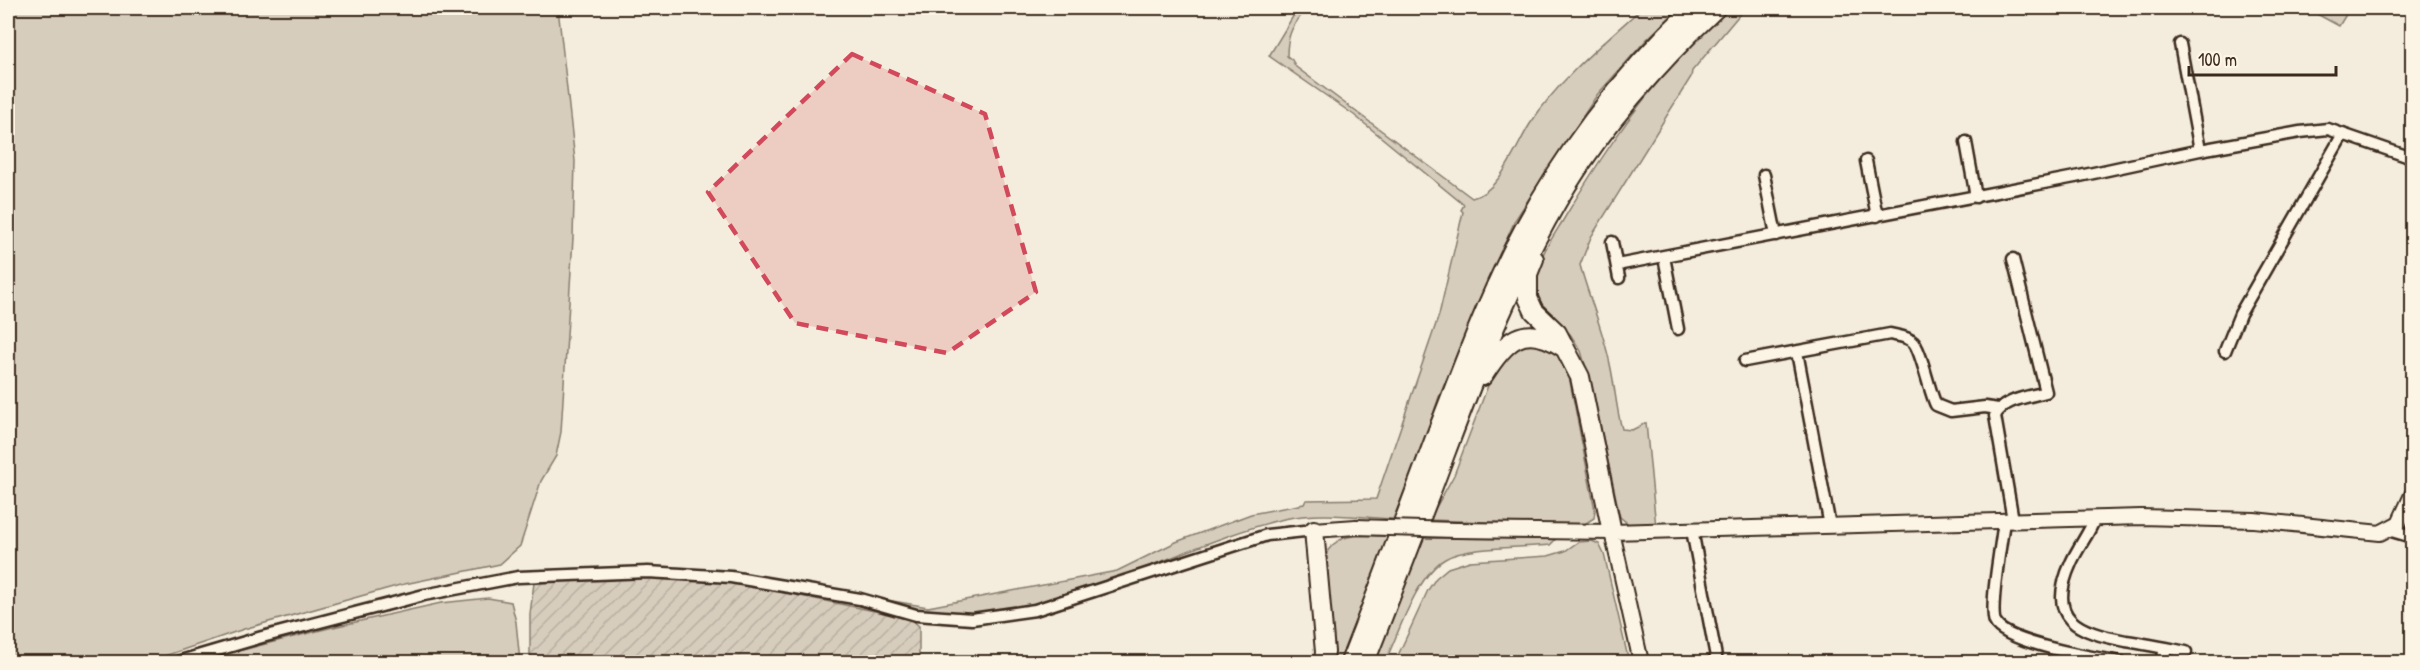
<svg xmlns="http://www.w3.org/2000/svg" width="2420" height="670" font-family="'Patrick Hand',sans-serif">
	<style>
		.grass { fill: #d6cdbd; stroke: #887c6e; stroke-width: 1.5 }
		.garden { fill: url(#garden-furrows); stroke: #887c6e; stroke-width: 1.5 }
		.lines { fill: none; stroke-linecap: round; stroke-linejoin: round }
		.minor-casing { stroke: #3b2a1e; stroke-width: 15 }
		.tertiary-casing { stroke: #3b2a1e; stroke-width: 18 }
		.trunk-casing { stroke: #3b2a1e; stroke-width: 22 }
		.minor { stroke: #fcf5e5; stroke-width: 10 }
		.tertiary { stroke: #fcf5e5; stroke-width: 14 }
		.trunk { stroke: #fcf5e5; stroke-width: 18 }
		.tertiary-bridge-casing { stroke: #3b2a1e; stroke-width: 18; stroke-linecap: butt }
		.tertiary-bridge { stroke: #fcf5e5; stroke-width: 14 }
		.marked { fill: #d1495b; fill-opacity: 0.2; stroke: #d1495b; stroke-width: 4.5; stroke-dasharray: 12 8; stroke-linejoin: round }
	</style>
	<defs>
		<pattern id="garden-furrows" width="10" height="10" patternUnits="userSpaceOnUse" patternTransform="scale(1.5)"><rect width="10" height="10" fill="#d6cdbd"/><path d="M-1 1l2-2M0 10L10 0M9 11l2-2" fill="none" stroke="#b9b0a2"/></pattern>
	</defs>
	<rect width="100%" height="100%" fill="#f4eddd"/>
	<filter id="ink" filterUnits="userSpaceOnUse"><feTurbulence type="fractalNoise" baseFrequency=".0167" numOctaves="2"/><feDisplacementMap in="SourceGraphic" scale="12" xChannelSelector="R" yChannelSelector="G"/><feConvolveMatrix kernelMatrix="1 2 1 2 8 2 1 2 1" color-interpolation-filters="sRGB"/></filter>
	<g filter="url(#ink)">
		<path class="grass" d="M 8,8 L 558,8 L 575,161 L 573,238 L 561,432 L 556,456 L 541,481 L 520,546 L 500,564 L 400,585 L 244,629 L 147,662 L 8,662 Z
			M 1298,8 L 1307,8 C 1293,25 1287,33 1287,56 L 1292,60 L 1296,67 L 1472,198 C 1500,192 1516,146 1530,124 C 1559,79 1603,43 1642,8 L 1680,8 L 1647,39 L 1597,95 L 1515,220 L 1439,397 L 1417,461 L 1393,519 C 1358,517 1318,511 1284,519 C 1171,544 1000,656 887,600 L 928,607 L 1117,571 L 1176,542 L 1251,514 L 1304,504 L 1306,500 L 1376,499 L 1439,315 L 1463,212 L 1461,210 L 1464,205 L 1354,115 L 1269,56 Z
			M 1728,8 L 1745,8 L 1692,71 L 1691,77 L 1591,237 L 1580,265 C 1589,298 1603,330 1610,364 C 1615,386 1616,408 1622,429 L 1632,430 L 1646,423 L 1656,527 L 1632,527 L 1620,517 L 1593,392 L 1581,351 L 1570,334 L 1535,302 C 1536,293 1535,283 1536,274 C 1540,254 1555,234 1565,217 C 1610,141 1662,67 1728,8 Z
			M 2306,8 L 2350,8 L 2339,26 Z
			M 1526,339 L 1556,350 L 1568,371 L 1595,510 L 1594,518 L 1583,525 L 1429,520 L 1454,475 L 1497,362 Z
			M 1388,536 L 1340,662 L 1331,662 L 1325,556 C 1337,530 1364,536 1388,536 Z
			M 1423,538 L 1556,539 L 1550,545 C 1523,548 1467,546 1445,559 C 1416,576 1399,633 1385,662 L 1375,662 Z
			M 1592,541 L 1599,544 L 1604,554 L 1629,662 L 1395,662 L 1428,590 L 1436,578 L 1448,568 L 1470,561 L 1548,556 L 1565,551 L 1578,542 Z
			M 488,598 L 511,602 L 516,622 L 520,662 L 195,662 L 329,628 L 441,603 Z"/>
		<path class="garden" d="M 628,577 L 722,580 L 909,618 L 919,626 L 919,662 L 530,662 L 530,614 L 534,583 Z"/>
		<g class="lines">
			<g class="minor-casing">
				<path id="minor" d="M 2180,44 L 2200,150
					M 1966,142 L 1976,197
					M 1866,161 L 1877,216
					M 1764,175 L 1776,235
					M 1612,242 L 1619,278
					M 1664,257 L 1678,329
					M 2013,259 L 2046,392 C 2029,397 2003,399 1995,416 L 2013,520
					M 1617,265 L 2075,177 L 2200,150 L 2300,132 L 2328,129 L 2412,158
					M 2225,351 L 2240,314 L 2343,134
					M 1797,352 L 1830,526
					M 1745,361 L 1890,334 C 1897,336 1907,336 1913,342 C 1921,349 1929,391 1936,405 L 1951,411 L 1985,407 L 1998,409
					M 2095,518 C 2089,534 2078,547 2071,563 C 2045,620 2078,632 2126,641 C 2146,644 2166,648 2186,652
					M 2004,520 C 2002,541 1989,606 1995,622 C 2004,643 2097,658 2121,662
					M 1692,530 L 1717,662
					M 2388,530 L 2412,537
					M 177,662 L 262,637 L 424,595 L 518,577 L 648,572 L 731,577 L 860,599 L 916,615 L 972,619 L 1035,610 L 1267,535 L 1314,530
					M 2162,662 L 2165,648"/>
			</g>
			<g class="tertiary-casing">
				<path id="tertiary" d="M 1314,530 L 1356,527
					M 1456,530 L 1612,532 L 2141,517 L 2254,520 L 2380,533 L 2399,523 L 2412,495
					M 1612,532 L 1641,662"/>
			</g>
			<g class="trunk-casing">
				<path id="trunk" d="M 1534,259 L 1528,274 L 1528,298 L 1534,311 L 1557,333 L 1580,377 L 1612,532
					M 1483,376 C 1505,341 1523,321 1563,347
					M 1314,530 L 1325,652 L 1324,662
					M 1350,662 C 1381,584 1410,504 1440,425 C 1463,366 1485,306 1513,250 C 1558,160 1621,76 1694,8
					M 1365,662 C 1392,593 1419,524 1445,454 C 1480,361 1515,270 1567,185 C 1608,119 1660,61 1716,8"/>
			</g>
			<use href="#minor" class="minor"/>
			<use href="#tertiary" class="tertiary"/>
			<use href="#trunk" class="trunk"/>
			<g class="tertiary-bridge-casing">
				<path id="tertiary-bridge" d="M 1356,527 L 1456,530"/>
			</g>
			<use href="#tertiary-bridge" class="tertiary-bridge"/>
		</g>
	</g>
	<path class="marked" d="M 852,54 L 985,114 L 1036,292 L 947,353 L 795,323 L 708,192 Z"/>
	<rect width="2420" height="670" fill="none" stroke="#fcf5e5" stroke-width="30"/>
	<rect x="15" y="15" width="2390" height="640" fill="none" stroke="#3b2a1e" stroke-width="2" filter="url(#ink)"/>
	<path d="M2189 66v9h147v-9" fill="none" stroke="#3b2a1e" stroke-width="3"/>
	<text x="2198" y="66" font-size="18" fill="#3b2a1e" stroke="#fcf5e5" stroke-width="4.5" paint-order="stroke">100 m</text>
</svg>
